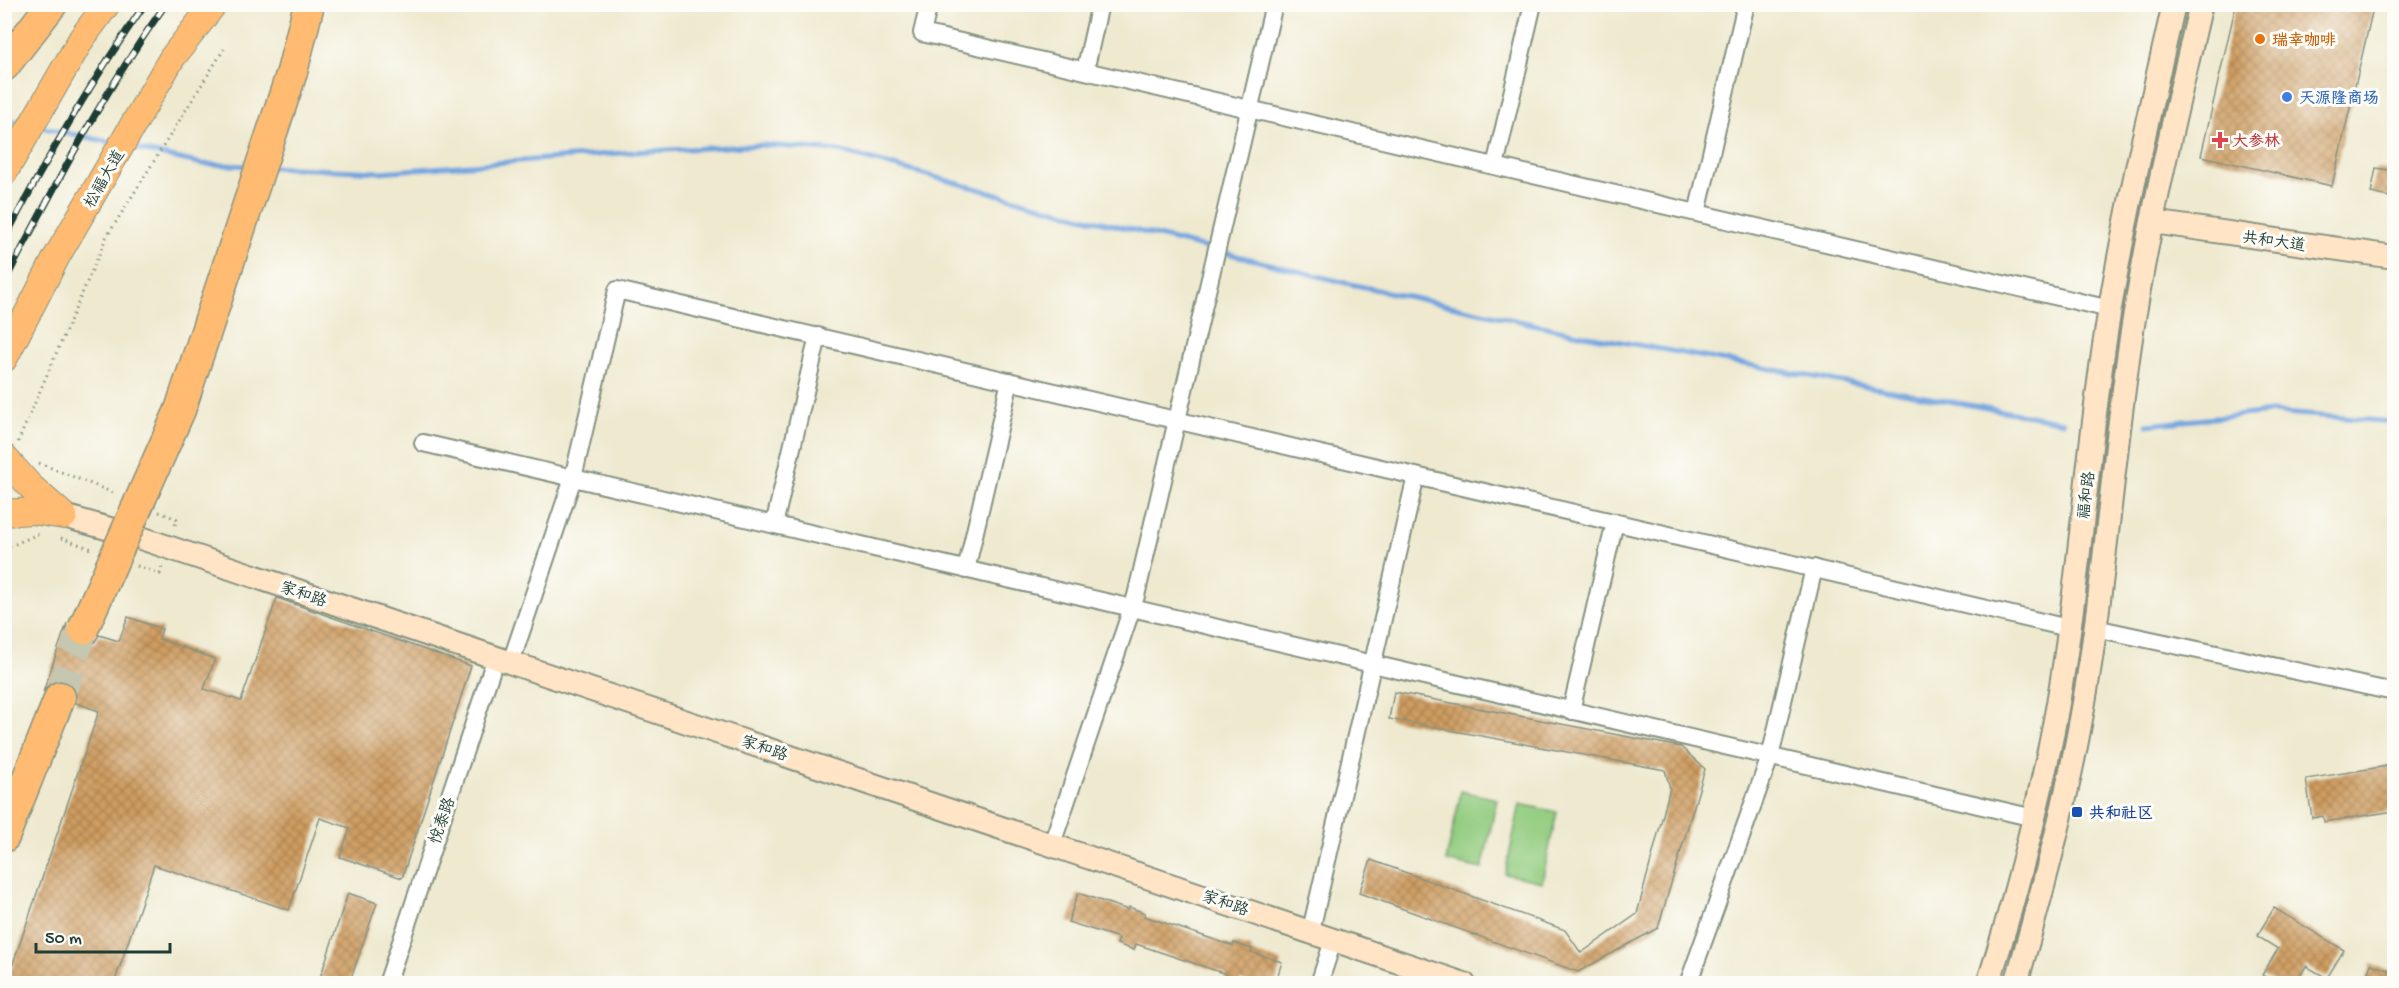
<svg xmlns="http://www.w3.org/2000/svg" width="2399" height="988" font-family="'Gochi Hand','LXGW WenKai TC',sans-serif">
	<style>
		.garden { fill: #92cc7f; stroke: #58845a; stroke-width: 1.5 }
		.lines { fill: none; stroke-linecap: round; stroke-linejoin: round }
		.stream { stroke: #74a5df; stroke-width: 5 }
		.building { fill: url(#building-cross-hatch) }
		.highway-tunnel { stroke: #c5c7b0; stroke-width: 30; stroke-dasharray: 30 15; stroke-linecap: butt }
		.street-casing { stroke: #869382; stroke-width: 20 }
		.secondary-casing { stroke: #869382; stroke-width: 26 }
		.primary-casing { stroke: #869382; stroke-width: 28 }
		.highway-casing { stroke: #869382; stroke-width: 33 }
		.path { stroke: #869382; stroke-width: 3; stroke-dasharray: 1.5 4.5; stroke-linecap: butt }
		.street { stroke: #fff; stroke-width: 16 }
		.secondary { stroke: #ffe4c6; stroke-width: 22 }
		.primary { stroke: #ffbb71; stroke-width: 26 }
		.highway { stroke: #ffbb71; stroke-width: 30 }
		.rail-casing { stroke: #1f3d34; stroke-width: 7 }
		.rail { stroke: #fdfcf7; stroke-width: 4.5; stroke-dasharray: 14; stroke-linecap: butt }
		.highway-bridge-casing { stroke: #869382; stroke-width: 33; stroke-linecap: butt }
		.highway-bridge { stroke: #ffbb71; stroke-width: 30 }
		.food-dot { fill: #e8710a; stroke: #fdfcf7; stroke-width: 2 }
		.shop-dot { fill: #3f7fe0; stroke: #fdfcf7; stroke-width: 2 }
		.health-dot { fill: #e0444e; stroke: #fdfcf7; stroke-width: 2 }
		.transit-dot { fill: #1a4fb4; stroke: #fdfcf7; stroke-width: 2 }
		.labels { text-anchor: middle; stroke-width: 6; stroke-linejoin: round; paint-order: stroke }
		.food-label { font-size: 16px; font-weight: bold; fill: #c56008; stroke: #fdfcf7; text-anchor: start }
		.shop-label { font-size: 16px; font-weight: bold; fill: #366cbe; stroke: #fdfcf7; text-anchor: start }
		.health-label { font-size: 16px; font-weight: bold; fill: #be3a42; stroke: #fdfcf7; text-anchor: start }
		.street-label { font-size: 16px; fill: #1f3d34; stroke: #fdfcf7 }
		.transit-label { font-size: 16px; font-weight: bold; fill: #164399; stroke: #fdfcf7; text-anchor: start }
	</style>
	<defs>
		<pattern id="building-cross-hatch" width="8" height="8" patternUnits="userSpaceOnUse" patternTransform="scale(1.5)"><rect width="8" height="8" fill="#cf9d61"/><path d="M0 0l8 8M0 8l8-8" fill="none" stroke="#a78151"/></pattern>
	</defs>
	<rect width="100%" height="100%" fill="#fdfcf7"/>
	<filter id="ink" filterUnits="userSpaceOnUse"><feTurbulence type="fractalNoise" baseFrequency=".0167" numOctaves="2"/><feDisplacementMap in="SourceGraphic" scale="12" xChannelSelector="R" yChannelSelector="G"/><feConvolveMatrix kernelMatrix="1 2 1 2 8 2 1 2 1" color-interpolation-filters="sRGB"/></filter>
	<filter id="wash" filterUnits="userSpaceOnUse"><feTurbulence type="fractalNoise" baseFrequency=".008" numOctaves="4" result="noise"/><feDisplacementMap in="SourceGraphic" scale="24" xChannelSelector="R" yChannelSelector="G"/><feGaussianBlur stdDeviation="1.35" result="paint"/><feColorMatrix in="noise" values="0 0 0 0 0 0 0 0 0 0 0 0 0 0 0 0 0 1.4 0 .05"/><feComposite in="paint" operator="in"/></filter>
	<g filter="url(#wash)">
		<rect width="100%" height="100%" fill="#eee9cf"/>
		<path class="garden" d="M 1461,791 L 1497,799 L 1482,869 L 1446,861 Z
			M 1520,804 L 1557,812 L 1542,882 L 1505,874 Z"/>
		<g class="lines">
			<path class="stream" d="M 4,119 L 25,123
				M 40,127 L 113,143
				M 128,147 L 202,164 L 251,166
				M 270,167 L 380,172 L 648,151 L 766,145 L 839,151 L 1066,213 L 1346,283 L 1583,335 L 2063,422
				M 2147,425 L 2271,412 L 2394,422"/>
		</g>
		<g id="blocks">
			<path class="building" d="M 2236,4 L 2374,4 L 2332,186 L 2201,156 Z
				M 2376,168 L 2394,171 L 2394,198 L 2371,193 Z
				M 277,598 L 471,666 L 402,878 L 340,857 L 350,828 L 320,818 L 289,910 L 154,865 L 114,984 L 6,984 L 99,711 L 76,703 L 77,694 L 74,687 L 66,681 L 57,680 L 50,683 L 43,692 L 67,623 L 66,631 L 69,640 L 77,645 L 84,646 L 94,643 L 99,635 L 119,641 L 128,617 L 162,629 L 159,639 L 215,659 L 204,689 L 241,701 Z
				M 1394,692 L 1681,747 L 1705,769 L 1658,928 L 1578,972 L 1359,893 L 1371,860 L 1565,930 L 1581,953 L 1637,914 L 1670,788 L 1665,770 L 1389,719 Z
				M 2394,765 L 2394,811 L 2324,822 L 2323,816 L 2312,818 L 2306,779 Z
				M 348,893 L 377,903 L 349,984 L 318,984 Z
				M 1078,893 L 1128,910 L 1129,907 L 1145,913 L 1144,916 L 1233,946 L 1234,943 L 1252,949 L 1251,952 L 1282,962 L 1275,984 L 1252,984 L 1240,980 L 1239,984 L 1234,984 L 1224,980 L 1226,974 L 1136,944 L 1134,950 L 1117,944 L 1119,938 L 1068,922 Z
				M 2274,908 L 2344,950 L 2327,978 L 2306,966 L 2295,984 L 2276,984 L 2262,975 L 2278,949 L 2257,936 Z
				M 2371,964 L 2394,972 L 2394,984 L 2364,984 Z"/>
		</g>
	</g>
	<g filter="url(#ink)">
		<use href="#blocks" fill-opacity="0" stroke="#869382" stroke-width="1.5"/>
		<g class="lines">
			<path class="highway-tunnel" d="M 60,697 L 83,629"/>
			<g class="street-casing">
				<path id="street" d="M 929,4 L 922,33 L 2110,309
					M 1085,71 L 1100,4
					M 1495,166 L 1533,4
					M 1697,213 L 1746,4
					M 423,443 L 2034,818
					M 774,525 L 818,336
					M 966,570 L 1010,381
					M 2095,628 L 2394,692
					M 511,662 L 573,478 L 617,290 L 2068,628
					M 1571,711 L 1615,522
					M 1052,844 L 1136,596 L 1274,4
					M 1311,930 L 1416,476
					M 387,984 L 496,657
					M 1319,984 L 1334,938
					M 1688,984 L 1770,757 L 1814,568"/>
			</g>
			<g class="secondary-casing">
				<path id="secondary" d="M 2153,222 L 2394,257
					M 64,516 L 138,537 L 1464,984
					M 1988,984 C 2014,903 2035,819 2052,736 C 2078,603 2085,467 2106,333 C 2123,223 2149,113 2174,4
					M 2016,984 C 2039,903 2061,823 2077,741 C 2103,608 2111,472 2131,338 C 2148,226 2175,115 2201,4"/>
			</g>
			<g class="primary-casing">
				<path id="primary" d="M 4,173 L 82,38 L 107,4
					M 4,359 L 57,256 L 172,58 L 214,4
					M 4,457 L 30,486 L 64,516
					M 4,513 L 32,511 L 64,516"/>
			</g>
			<g class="highway-casing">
				<path id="highway" d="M 4,66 L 52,4
					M 292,72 L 309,4
					M 4,837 L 60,697"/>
			</g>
			<path class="path" d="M 18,442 L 106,238 L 224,49
				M 39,463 L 116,494
				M 159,512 L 177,519 L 174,528
				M 61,538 L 92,549
				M 4,549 L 38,534
				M 137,566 L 160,574 L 162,566"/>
			<use href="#street" class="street"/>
			<use href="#secondary" class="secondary"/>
			<use href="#primary" class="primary"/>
			<use href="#highway" class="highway"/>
			<g class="rail-casing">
				<path id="rail" d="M 4,240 C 46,159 93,79 145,4
					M 4,283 C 54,188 103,92 166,4"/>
			</g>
			<use href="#rail" class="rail"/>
			<g class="highway-bridge-casing">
				<path id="highway-bridge" d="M 83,629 L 180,410 L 292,72"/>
			</g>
			<use href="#highway-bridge" class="highway-bridge"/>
		</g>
	</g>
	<circle class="food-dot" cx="2260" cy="39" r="6"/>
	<circle class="shop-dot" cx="2287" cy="97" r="6"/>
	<path class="health-dot" d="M2217 131h6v6h6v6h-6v6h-6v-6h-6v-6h6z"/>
	<rect class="transit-dot" x="2071" y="806" width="12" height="12" rx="3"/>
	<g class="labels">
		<g class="food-label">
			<text x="2272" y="45">瑞幸咖啡</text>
		</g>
		<g class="shop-label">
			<text x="2299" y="103">天源隆商场</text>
		</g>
		<g class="health-label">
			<text x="2232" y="146">大参林</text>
		</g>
		<g class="street-label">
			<text transform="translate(103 178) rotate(-60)" y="6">松福大道</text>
			<text transform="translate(2274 240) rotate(8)" y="6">共和大道</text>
			<text transform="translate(2085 495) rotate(-83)" y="6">福和路</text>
			<text transform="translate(304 593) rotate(19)" y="6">家和路</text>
			<text transform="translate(765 747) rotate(19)" y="6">家和路</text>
			<text transform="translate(441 820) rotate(-71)" y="6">悦泰路</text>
			<text transform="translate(1226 902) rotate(19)" y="6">家和路</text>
		</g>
		<g class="transit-label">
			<text x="2089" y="818">共和社区</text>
		</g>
	</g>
	<rect width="2399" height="988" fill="none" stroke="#fdfcf7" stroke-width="24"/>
	<path d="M36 943v9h134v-9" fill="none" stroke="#1f3d34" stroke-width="3"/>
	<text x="45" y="943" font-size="18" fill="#1f3d34" stroke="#fdfcf7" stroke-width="4.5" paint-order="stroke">50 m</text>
</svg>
